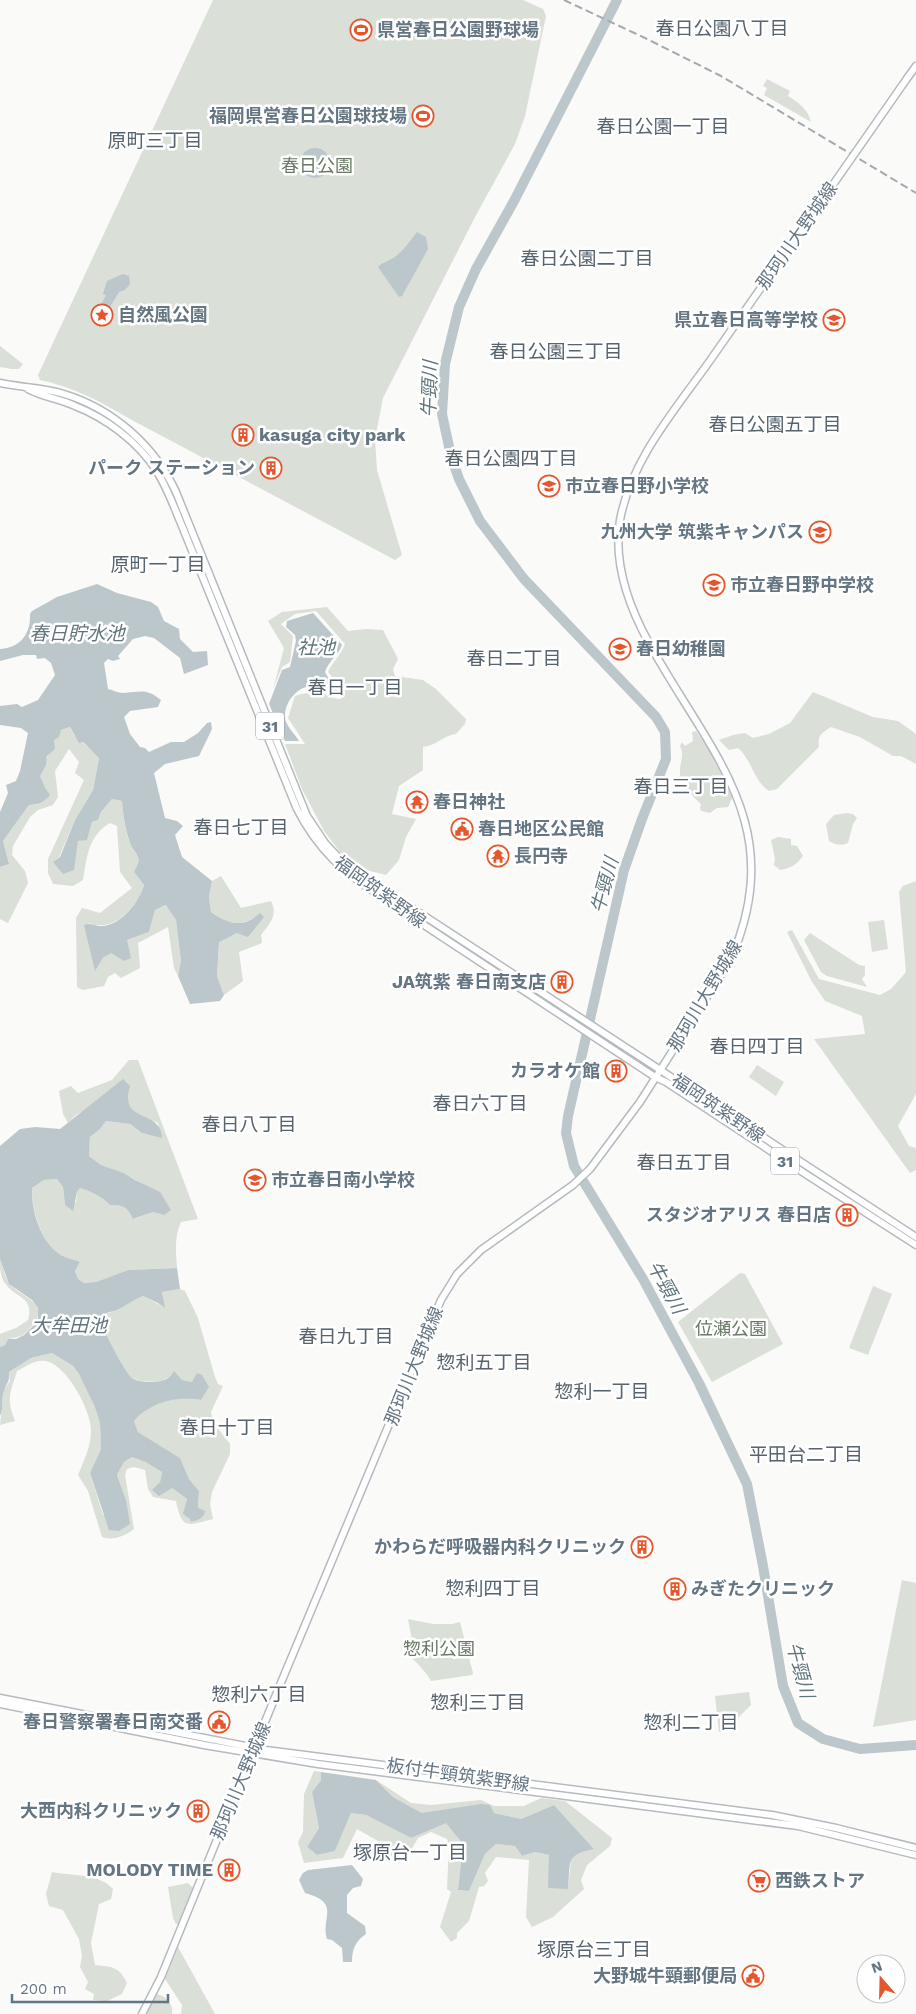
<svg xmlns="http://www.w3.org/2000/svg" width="916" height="2014" font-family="'Work Sans','Noto Sans JP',sans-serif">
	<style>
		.green { fill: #dadfd7 }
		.water { fill: #bbc7cb }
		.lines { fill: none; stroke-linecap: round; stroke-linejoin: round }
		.river { stroke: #bbc7cb; stroke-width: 10 }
		.major-casing { stroke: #b5babe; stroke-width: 9 }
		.major { stroke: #fff; stroke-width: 6 }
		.rail { stroke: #a2aab0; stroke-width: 2; stroke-dasharray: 8 4; stroke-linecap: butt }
		.major-bridge-casing { stroke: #b5babe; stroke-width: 9; stroke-linecap: butt }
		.major-bridge { stroke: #fff; stroke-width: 6 }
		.labels { text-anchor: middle; stroke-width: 5; stroke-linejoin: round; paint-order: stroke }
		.shield { fill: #fff; stroke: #939fa8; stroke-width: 1 }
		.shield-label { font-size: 16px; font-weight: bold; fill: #657683 }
		.poi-label { font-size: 18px; font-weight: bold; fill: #657683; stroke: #fff; text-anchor: start }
		.park-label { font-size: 18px; fill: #687a64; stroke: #fff }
		.street-label { font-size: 18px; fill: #657683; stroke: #fff }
		.neighbourhood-label { font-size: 19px; fill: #57646e; stroke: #fff }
		.water-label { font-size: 19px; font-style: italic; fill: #60757c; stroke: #fff }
	</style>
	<rect width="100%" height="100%" fill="#fafaf8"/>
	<path class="green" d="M 213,0 L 523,0 L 543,9 L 546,16 L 525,116 L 515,144 L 475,217 L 383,398 L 375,439 L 377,470 L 402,555 L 395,560 L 130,419 C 101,402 74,387 40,380 L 38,375 Z
		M 767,79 L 790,91 L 788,96 C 798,102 808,109 811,122 L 764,95 L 767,88 L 763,86 Z
		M 0,346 L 23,364 L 19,369 L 12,369 L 0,367 Z
		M 327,607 L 348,631 L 366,629 L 383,630 L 398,659 L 393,669 L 395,676 L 423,680 L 436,689 L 466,719 L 465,724 L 456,734 C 442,736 438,745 423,747 L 423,770 L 399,786 L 392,814 L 416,819 L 406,837 L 399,860 L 386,875 L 362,869 L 340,852 L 324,831 L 302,789 L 285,744 L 305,744 L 288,718 L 295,696 C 305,693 315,689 325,694 C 331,697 335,699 341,699 L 343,690 L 328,672 C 333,661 341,655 345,644 L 316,611 L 295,614 L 281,624 L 293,636 L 290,662 L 282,667 L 273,689 L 284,648 L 268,621 L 282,612 Z
		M 813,692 L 873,717 L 898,721 L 916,734 L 916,764 L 901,756 L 893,756 L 860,737 L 831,727 C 822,733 817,735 819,747 L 777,789 L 769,791 C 753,780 752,760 738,748 L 729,750 L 719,740 L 733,735 L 745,733 L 753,738 L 769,734 L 790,723 Z
		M 70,727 L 74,735 L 99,757 L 93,790 L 75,820 L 59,857 L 53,863 L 76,852 L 78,841 L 87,839 L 92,822 L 98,820 L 101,812 L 112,799 L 122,801 C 123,815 125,830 130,843 C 132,850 137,852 139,861 L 134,872 L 144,885 C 137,907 114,933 89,923 L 95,970 L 103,958 L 111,952 L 124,961 L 127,940 L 149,932 L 155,910 L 167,905 L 176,920 L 181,961 L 178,976 L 174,968 L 168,927 L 138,943 L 140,968 L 121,978 L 115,973 L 108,977 L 104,986 L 83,990 L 77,987 L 76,918 L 82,908 L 100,913 L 132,888 L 120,872 L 117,826 L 110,823 C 88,836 87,857 83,880 L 73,886 L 53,884 L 48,873 L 48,859 L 84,780 L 75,773 L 79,762 L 69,749 L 55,771 L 58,797 L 53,805 L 38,810 L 30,817 L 13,846 L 12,855 L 25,871 L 28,883 L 8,923 L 0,919 L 0,867 L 9,864 L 3,841 L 29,805 L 35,805 L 47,799 L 40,776 L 54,740 L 61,730 Z
		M 696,731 L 714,757 L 733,796 L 728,807 L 717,808 L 710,813 L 701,811 L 700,808 L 701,804 C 693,796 681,786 680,774 C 679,763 685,756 680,746 L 682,742 L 685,746 L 693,741 L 692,732 Z
		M 847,813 L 853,814 L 857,818 L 853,824 L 848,843 C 841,846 836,845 829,841 L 826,824 L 834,815 Z
		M 778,837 L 791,839 L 791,845 L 797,846 L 803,856 C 796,865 791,868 780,870 L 774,865 L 775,859 L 771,840 Z
		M 221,876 L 241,908 L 271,901 C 278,916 270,923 261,935 L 262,943 L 239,952 L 243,981 L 224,995 L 217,976 L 219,941 L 237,933 L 256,917 C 236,927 229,924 211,912 L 209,897 L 212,881 Z
		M 916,881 L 916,1094 L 898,1126 L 909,1146 L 916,1148 L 916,1170 L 910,1173 L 814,1039 L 865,1034 L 862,1016 L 825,1001 L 811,980 L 787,932 L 792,930 L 819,979 L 880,995 L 891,989 L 906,972 L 899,892 L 903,886 Z
		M 884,920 L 888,949 L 872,952 L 868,922 Z
		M 810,933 L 859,965 L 865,966 L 865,975 L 862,979 L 867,987 L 827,976 L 821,972 L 804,940 Z
		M 129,1060 L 138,1060 L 198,1219 L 181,1222 C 174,1237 176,1252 177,1268 L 128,1270 L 96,1282 L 84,1283 L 78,1279 L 75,1271 L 80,1262 C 74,1260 66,1258 61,1255 C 42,1246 31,1208 32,1188 L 44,1180 L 58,1179 L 63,1187 L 65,1205 L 76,1202 L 77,1192 L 80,1188 C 92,1192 101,1196 110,1205 C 123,1205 128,1207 134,1219 L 153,1212 L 164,1215 L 144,1185 L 124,1173 L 101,1165 L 89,1156 L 90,1137 L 100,1129 L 106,1121 L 130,1124 L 142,1133 L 161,1137 L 158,1123 C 139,1115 122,1112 129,1086 L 76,1115 L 68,1123 L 63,1114 L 59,1091 L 71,1086 L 78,1093 L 112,1080 Z
		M 757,1065 L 784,1082 L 776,1096 L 749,1077 Z
		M 0,1259 C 3,1266 5,1279 10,1284 C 21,1298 53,1303 31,1327 C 25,1335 18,1338 8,1339 L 5,1345 L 0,1347 L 0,1334 L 16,1328 L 28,1320 C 34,1298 19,1299 7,1286 C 0,1278 0,1269 0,1259 Z
		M 740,1273 L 745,1274 L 783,1344 L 712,1382 L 678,1322 Z
		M 873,1286 L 892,1294 L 868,1355 L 849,1348 Z
		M 180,1289 L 185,1291 L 198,1318 L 215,1377 L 218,1384 L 223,1386 L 211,1412 L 213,1422 L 230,1444 L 230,1454 L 212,1492 L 210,1504 L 213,1519 C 188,1525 182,1531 176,1501 L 153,1497 L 148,1489 L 145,1470 L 134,1467 L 127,1469 L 125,1475 L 134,1529 C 125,1536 113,1541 102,1537 L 88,1491 L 78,1475 C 84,1460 91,1447 91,1430 C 91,1411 67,1365 46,1361 C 36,1359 26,1366 17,1371 C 10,1394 6,1398 15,1421 L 0,1425 L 4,1389 L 10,1381 L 9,1372 L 31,1358 L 52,1353 L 73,1366 L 79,1374 L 90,1394 L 100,1423 L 101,1449 L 90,1473 L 103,1515 L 127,1511 L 126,1500 L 117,1475 L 124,1462 L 132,1457 L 146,1461 L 162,1472 L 160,1482 L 153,1490 L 172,1488 L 187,1499 L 184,1514 L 190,1519 L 198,1508 L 199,1491 L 189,1479 L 180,1458 L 138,1432 L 134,1421 C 152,1401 175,1396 201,1400 L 192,1382 L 182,1380 L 172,1375 L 160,1382 L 141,1381 L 130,1377 L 109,1342 L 99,1319 C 109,1310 112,1314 121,1308 C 129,1304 134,1298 143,1296 L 164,1307 L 162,1292 Z
		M 902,1580 L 916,1583 L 916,1720 L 873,1727 Z
		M 408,1619 L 433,1624 L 452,1624 L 460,1622 L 473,1673 L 472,1675 L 431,1681 C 424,1668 411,1658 401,1647 L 413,1645 Z
		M 749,1692 L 751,1705 L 724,1732 L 719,1732 L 715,1696 Z
		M 314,1771 L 321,1772 L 321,1780 L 312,1792 L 319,1828 L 307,1847 L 317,1855 L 335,1851 L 351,1813 L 366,1815 L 411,1838 L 446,1822 L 463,1844 L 458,1890 L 469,1891 L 485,1854 L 496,1844 L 515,1846 L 522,1856 L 535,1852 L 549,1855 L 568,1889 L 571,1860 L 577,1852 L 594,1849 L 554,1805 L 521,1819 L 494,1813 L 422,1813 L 393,1797 L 376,1780 L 411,1803 L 431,1805 L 481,1800 L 494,1806 L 524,1806 L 541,1798 L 565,1801 L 612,1838 L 610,1846 L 587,1865 L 581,1880 L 584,1889 L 553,1917 L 532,1927 L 526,1917 L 529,1860 L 496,1857 L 485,1873 L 488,1881 L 484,1886 L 479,1887 L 469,1921 L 457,1933 L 457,1938 L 451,1942 L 440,1927 L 451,1892 L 447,1889 L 449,1844 L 447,1839 L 431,1832 L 418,1838 L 404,1862 L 394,1861 L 385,1845 L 357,1829 L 343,1858 L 304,1863 L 298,1842 L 303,1832 L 304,1794 Z
		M 52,1872 C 71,1876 99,1873 113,1889 L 111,1899 L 99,1904 L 91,1943 L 95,1965 C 112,1967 119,1966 127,1983 L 122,1994 L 107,2001 L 93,2000 L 94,1994 L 85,1989 L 88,1982 L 80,1967 L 82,1956 L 79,1939 L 63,1910 L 49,1906 L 46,1894 Z
		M 188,1883 L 193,1888 L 178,1924 L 176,1924 L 173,1918 L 168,1887 Z
		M 178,1947 L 215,2014 L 181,2014 L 182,2005 L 165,1979 Z
		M 157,1994 C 166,1996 174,2005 172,2014 L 146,2014 Z"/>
	<path class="water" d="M300 163a15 15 0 1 1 30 0a15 15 0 1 1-30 0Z
		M 417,232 L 426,237 L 428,249 L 402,296 L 399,297 L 378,267 C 382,262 390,261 395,257 C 404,250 410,241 417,232 Z
		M 123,274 L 129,276 L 130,284 L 125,290 L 119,292 L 110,307 L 105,308 L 101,305 L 106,295 L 103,294 L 107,281 Z
		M 97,584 L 117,593 L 151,602 L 158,607 L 164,621 L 179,629 L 180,639 L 193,652 L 207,651 L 208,665 L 184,674 L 180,658 L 154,638 L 145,636 L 133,639 L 118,656 L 120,659 L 113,661 L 108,659 L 104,663 L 108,689 C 113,690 118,693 123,693 C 141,692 146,688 161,700 L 158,707 L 130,711 L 124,717 L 130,734 L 140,747 L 145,748 L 149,752 L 171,742 L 184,742 L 198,733 L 207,723 L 211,722 L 212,729 L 199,756 L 165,764 L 154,773 L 165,818 L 177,821 L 183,826 L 175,835 L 182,857 L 212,881 L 209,897 L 211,912 C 228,924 243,929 260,913 L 264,917 L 248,937 L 237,933 L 219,942 L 217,976 L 224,995 L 220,1001 L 190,1004 L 178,976 L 181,961 L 176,920 L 166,905 L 155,910 L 149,932 L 127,940 L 131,958 L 124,961 L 111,953 L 103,958 L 95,971 L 84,925 C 91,922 96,927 103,926 C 122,924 139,902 144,885 L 134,872 L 139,861 C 137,851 132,850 130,843 C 125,829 123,815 122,801 L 112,799 L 101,812 L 98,820 L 92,822 L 87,840 L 78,841 L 74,870 L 63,874 L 53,862 L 60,857 L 75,820 L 93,790 L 99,758 L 83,742 L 79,743 L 70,727 L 61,730 L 59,737 L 54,740 L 55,749 L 47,756 L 46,765 L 40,776 L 45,788 L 50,795 C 45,802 37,805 29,805 L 3,841 L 9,864 L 0,867 L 0,812 L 8,793 L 6,785 L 16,781 L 20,771 L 28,733 L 21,728 L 0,725 L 0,706 L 17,704 L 22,707 L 38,700 L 55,675 L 51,663 L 45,658 L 37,659 L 36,655 L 23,655 L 0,661 L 0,649 C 20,648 31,634 30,614 L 32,611 L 57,597 Z
		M 313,613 L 342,645 C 339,655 329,660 325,672 L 330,681 L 341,694 L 336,695 C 329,691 319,685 310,686 C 296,688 284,703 285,718 C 286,726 295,734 299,741 L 285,741 L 269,704 L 282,670 L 290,667 L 296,641 L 295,635 L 286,627 L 287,621 Z
		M 123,1079 L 130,1086 C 118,1124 162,1109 162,1138 L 142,1133 L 130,1124 L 106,1121 L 100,1129 L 90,1137 L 89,1156 L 101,1165 L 124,1173 L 135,1180 L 160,1192 L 171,1210 L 164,1215 L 153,1212 L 133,1219 C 128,1207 123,1205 110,1205 C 101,1196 92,1192 80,1188 L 77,1192 L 73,1211 L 65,1205 L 63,1187 L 57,1179 L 44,1180 L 32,1188 C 31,1209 40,1240 58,1253 C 64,1258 73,1259 80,1262 L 75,1271 L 78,1279 L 84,1283 L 96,1282 L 128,1270 L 177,1268 L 180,1289 L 162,1292 L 165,1308 L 158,1303 L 143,1296 C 134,1299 129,1304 121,1308 C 111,1314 109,1309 99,1319 C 102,1328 126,1374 132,1378 C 138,1382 147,1382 155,1382 C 162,1382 171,1378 174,1371 L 182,1380 L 192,1382 L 197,1373 L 202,1375 L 209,1387 L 201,1400 C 176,1396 151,1402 134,1421 L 138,1432 L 180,1458 L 189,1479 L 199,1491 L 198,1508 L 205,1511 C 204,1519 197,1520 191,1522 L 190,1519 L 183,1514 L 187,1499 L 172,1488 L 159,1496 L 152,1490 L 160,1482 L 162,1472 L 146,1462 L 132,1457 L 124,1462 L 117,1475 L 126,1500 L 130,1524 L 119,1531 L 109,1530 L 90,1473 L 101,1449 L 100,1423 L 94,1405 L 79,1374 L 73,1366 L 52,1353 L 31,1358 L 9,1372 C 10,1384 6,1382 4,1391 C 1,1400 4,1408 0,1416 L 0,1347 L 5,1345 L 8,1339 L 16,1339 L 24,1335 L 33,1326 L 38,1318 L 38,1308 L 32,1300 L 9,1284 L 0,1259 L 0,1146 L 20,1129 L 35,1127 L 60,1129 Z
		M 321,1772 L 376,1780 L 393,1797 L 422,1813 L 481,1804 L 490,1805 L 494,1813 L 521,1819 L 554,1805 L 594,1849 C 564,1855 571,1862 568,1889 L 548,1888 L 549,1855 L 535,1852 L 522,1856 L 515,1846 L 496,1844 L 485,1854 L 469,1891 L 458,1890 L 463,1844 L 446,1823 L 411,1838 L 366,1815 L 351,1813 L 335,1851 L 317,1855 L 307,1847 L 319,1828 L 312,1792 L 321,1780 Z
		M 352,1865 L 363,1879 L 361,1886 L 353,1888 L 347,1895 L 347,1913 L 365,1926 L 366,1934 C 355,1941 352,1950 352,1962 L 343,1962 L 342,1948 L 332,1940 L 327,1939 C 320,1918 342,1903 305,1893 L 299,1880 L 303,1873 L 308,1870 Z"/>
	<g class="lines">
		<path class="river" d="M 617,0 L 514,201 L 476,269 L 459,307 L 445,364 L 442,414 L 451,456 L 459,479 L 480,521 L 524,579 L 656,717 L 665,732 L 666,759 L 642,819 L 624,870 L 568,1116 L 566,1133 L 574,1166 L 643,1279 L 699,1383 L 747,1484 L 763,1566 L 783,1686 L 798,1723 L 823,1739 L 860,1749 L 916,1745"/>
		<g class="major-casing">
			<path id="major" d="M 908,77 L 916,66
				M 0,383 C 21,388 43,387 64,394 C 113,409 154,445 176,492 L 307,816 L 325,843 L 339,858 L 354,870 L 916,1237
				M 28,389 C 43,397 60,399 75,406 C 106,418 138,442 156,470 C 167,487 174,507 182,526 L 297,809 C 319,852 343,871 383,898 L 655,1077 L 666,1082 L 804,1173 L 916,1245
				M 0,1698 L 266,1750 L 772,1815 L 836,1828 L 916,1848
				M 0,1704 L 204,1745 L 318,1764 L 798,1826 L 916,1855
				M 142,2014 L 161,1977 L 280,1685 L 441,1300 L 457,1274 L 481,1250 L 573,1185 L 590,1169 L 640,1102 L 731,959 C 789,824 710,754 649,643 C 628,605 613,563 620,520 C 631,460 675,410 709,362 C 742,315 775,268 807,222"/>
		</g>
		<use href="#major" class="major"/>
		<path class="rail" d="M 564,0 L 645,38 L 721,76 L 916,193"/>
		<g class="major-bridge-casing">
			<path id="major-bridge" d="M 807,222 L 908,77"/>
		</g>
		<use href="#major-bridge" class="major-bridge"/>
	</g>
	<defs>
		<g id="stadium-ring" transform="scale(1.125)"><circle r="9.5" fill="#fff" stroke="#e4572e" stroke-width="1.5"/><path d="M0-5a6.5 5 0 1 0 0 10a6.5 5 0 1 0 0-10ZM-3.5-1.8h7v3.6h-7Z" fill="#e4572e"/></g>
		<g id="sight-ring" transform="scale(1.125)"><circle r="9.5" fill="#fff" stroke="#e4572e" stroke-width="1.5"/><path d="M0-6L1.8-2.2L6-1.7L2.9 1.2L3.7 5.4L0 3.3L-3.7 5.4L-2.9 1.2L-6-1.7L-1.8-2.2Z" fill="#e4572e"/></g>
		<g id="school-ring" transform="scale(1.125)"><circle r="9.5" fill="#fff" stroke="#e4572e" stroke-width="1.5"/><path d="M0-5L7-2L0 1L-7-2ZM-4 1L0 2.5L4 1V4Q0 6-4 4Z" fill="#e4572e"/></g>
		<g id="building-ring" transform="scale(1.125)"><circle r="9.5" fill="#fff" stroke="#e4572e" stroke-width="1.5"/><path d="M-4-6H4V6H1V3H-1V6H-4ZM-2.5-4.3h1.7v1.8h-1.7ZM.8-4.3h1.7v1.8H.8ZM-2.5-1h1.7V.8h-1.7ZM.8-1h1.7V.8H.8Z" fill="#e4572e"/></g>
		<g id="university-ring" transform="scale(1.125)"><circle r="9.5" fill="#fff" stroke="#e4572e" stroke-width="1.5"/><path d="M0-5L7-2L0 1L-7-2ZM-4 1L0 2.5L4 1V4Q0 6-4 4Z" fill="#e4572e"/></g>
		<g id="temple-ring" transform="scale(1.125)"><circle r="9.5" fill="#fff" stroke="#e4572e" stroke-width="1.5"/><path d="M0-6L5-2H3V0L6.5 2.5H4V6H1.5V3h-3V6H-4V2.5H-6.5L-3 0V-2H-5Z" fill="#e4572e"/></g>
		<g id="civic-ring" transform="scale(1.125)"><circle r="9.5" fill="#fff" stroke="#e4572e" stroke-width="1.5"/><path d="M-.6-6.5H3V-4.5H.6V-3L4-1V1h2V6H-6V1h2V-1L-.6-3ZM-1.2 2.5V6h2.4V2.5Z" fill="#e4572e"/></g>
		<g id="supermarket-ring" transform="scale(1.125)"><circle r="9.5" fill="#fff" stroke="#e4572e" stroke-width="1.5"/><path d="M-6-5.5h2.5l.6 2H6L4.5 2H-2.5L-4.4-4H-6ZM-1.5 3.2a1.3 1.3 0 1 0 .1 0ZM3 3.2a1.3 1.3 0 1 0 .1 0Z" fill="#e4572e"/></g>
	</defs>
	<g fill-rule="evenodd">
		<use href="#stadium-ring" x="361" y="30"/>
		<use href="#stadium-ring" x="423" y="116"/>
		<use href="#sight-ring" x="102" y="315"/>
		<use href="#school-ring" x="834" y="320"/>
		<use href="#building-ring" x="243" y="435"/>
		<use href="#building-ring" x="271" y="468"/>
		<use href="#school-ring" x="549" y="486"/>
		<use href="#university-ring" x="820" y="532"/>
		<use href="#school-ring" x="714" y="585"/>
		<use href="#school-ring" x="620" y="649"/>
		<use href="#temple-ring" x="417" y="802"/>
		<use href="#civic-ring" x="462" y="829"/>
		<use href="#temple-ring" x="498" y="856"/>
		<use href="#building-ring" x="562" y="982"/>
		<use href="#building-ring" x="616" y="1071"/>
		<use href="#school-ring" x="255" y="1180"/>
		<use href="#building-ring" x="847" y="1215"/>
		<use href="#building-ring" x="642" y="1547"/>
		<use href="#building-ring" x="675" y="1589"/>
		<use href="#civic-ring" x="219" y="1722"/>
		<use href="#building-ring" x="198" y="1811"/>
		<use href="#building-ring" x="229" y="1870"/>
		<use href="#supermarket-ring" x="759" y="1881"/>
		<use href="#civic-ring" x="753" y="1976"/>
	</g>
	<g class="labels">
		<g class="shield">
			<rect x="256" y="712.5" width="28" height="27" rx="4"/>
			<rect x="771" y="1147.5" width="28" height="27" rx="4"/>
		</g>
		<g class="shield-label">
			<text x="270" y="732">31</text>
			<text x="785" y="1167">31</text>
		</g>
		<g class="poi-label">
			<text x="377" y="36">県営春日公園野球場</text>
			<text x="407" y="122" text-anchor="end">福岡県営春日公園球技場</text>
			<text x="118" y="321">自然風公園</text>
			<text x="818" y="326" text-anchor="end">県立春日高等学校</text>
			<text x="259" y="441">kasuga city park</text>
			<text x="255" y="474" text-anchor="end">パーク ステーション</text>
			<text x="565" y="492">市立春日野小学校</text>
			<text x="804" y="538" text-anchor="end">九州大学 筑紫キャンパス</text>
			<text x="730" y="591">市立春日野中学校</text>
			<text x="636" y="655">春日幼稚園</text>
			<text x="433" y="808">春日神社</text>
			<text x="478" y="835">春日地区公民館</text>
			<text x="514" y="862">長円寺</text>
			<text x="546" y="988" text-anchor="end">JA筑紫 春日南支店</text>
			<text x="600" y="1077" text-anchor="end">カラオケ館</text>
			<text x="271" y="1186">市立春日南小学校</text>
			<text x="831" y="1221" text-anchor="end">スタジオアリス 春日店</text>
			<text x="626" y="1553" text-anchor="end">かわらだ呼吸器内科クリニック</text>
			<text x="691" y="1595">みぎたクリニック</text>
			<text x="203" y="1728" text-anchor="end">春日警察署春日南交番</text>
			<text x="182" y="1817" text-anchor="end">大西内科クリニック</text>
			<text x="213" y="1876" text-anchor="end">MOLODY TIME</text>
			<text x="775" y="1887">西鉄ストア</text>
			<text x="737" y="1982" text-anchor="end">大野城牛頸郵便局</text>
		</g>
		<g class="park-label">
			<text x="317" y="172">春日公園</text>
			<text x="731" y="1335">位瀬公園</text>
			<text x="439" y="1655">惣利公園</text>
		</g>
		<g class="street-label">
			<text transform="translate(797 236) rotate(-55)" y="6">那珂川大野城線</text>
			<text transform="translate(380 892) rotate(36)" y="6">福岡筑紫野線</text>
			<text transform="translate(705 996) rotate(-59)" y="6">那珂川大野城線</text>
			<text transform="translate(718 1108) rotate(34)" y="6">福岡筑紫野線</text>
			<text transform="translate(414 1366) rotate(-68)" y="6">那珂川大野城線</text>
			<text transform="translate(458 1775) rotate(8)" y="6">板付牛頸筑紫野線</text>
			<text transform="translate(241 1781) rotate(-67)" y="6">那珂川大野城線</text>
		</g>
		<g class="neighbourhood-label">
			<text x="722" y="35">春日公園八丁目</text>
			<text x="663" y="133">春日公園一丁目</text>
			<text x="155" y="147">原町三丁目</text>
			<text x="587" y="265">春日公園二丁目</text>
			<text x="556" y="358">春日公園三丁目</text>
			<text x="775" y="431">春日公園五丁目</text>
			<text x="511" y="465">春日公園四丁目</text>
			<text x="158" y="571">原町一丁目</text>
			<text x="514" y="665">春日二丁目</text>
			<text x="355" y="694">春日一丁目</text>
			<text x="681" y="793">春日三丁目</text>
			<text x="241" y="834">春日七丁目</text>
			<text x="757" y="1053">春日四丁目</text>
			<text x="480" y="1110">春日六丁目</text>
			<text x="249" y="1131">春日八丁目</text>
			<text x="684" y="1169">春日五丁目</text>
			<text x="346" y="1343">春日九丁目</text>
			<text x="484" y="1369">惣利五丁目</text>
			<text x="602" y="1398">惣利一丁目</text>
			<text x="227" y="1434">春日十丁目</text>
			<text x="806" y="1461">平田台二丁目</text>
			<text x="493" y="1595">惣利四丁目</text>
			<text x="259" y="1701">惣利六丁目</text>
			<text x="478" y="1709">惣利三丁目</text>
			<text x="691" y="1729">惣利二丁目</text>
			<text x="410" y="1859">塚原台一丁目</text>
			<text x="594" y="1956">塚原台三丁目</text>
		</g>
		<g class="water-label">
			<text transform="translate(429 389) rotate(-88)" y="7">牛頸川</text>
			<text x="77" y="640">春日貯水池</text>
			<text x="316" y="654">社池</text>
			<text transform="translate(604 885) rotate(-75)" y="7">牛頸川</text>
			<text transform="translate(667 1287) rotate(61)" y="7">牛頸川</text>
			<text x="69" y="1332">大牟田池</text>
			<text transform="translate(801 1670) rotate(75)" y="7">牛頸川</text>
		</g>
	</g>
	<g transform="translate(881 1979) rotate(340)"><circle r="24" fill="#ffffff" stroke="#c1c8cd"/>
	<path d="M0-4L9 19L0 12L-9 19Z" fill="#e4572e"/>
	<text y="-8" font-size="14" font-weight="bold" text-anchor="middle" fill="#657683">N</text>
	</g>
	<path d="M12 1994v8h156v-8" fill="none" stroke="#657683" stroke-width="2.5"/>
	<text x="20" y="1994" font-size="15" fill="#657683" stroke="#ffffff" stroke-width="4" paint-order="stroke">200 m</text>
</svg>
